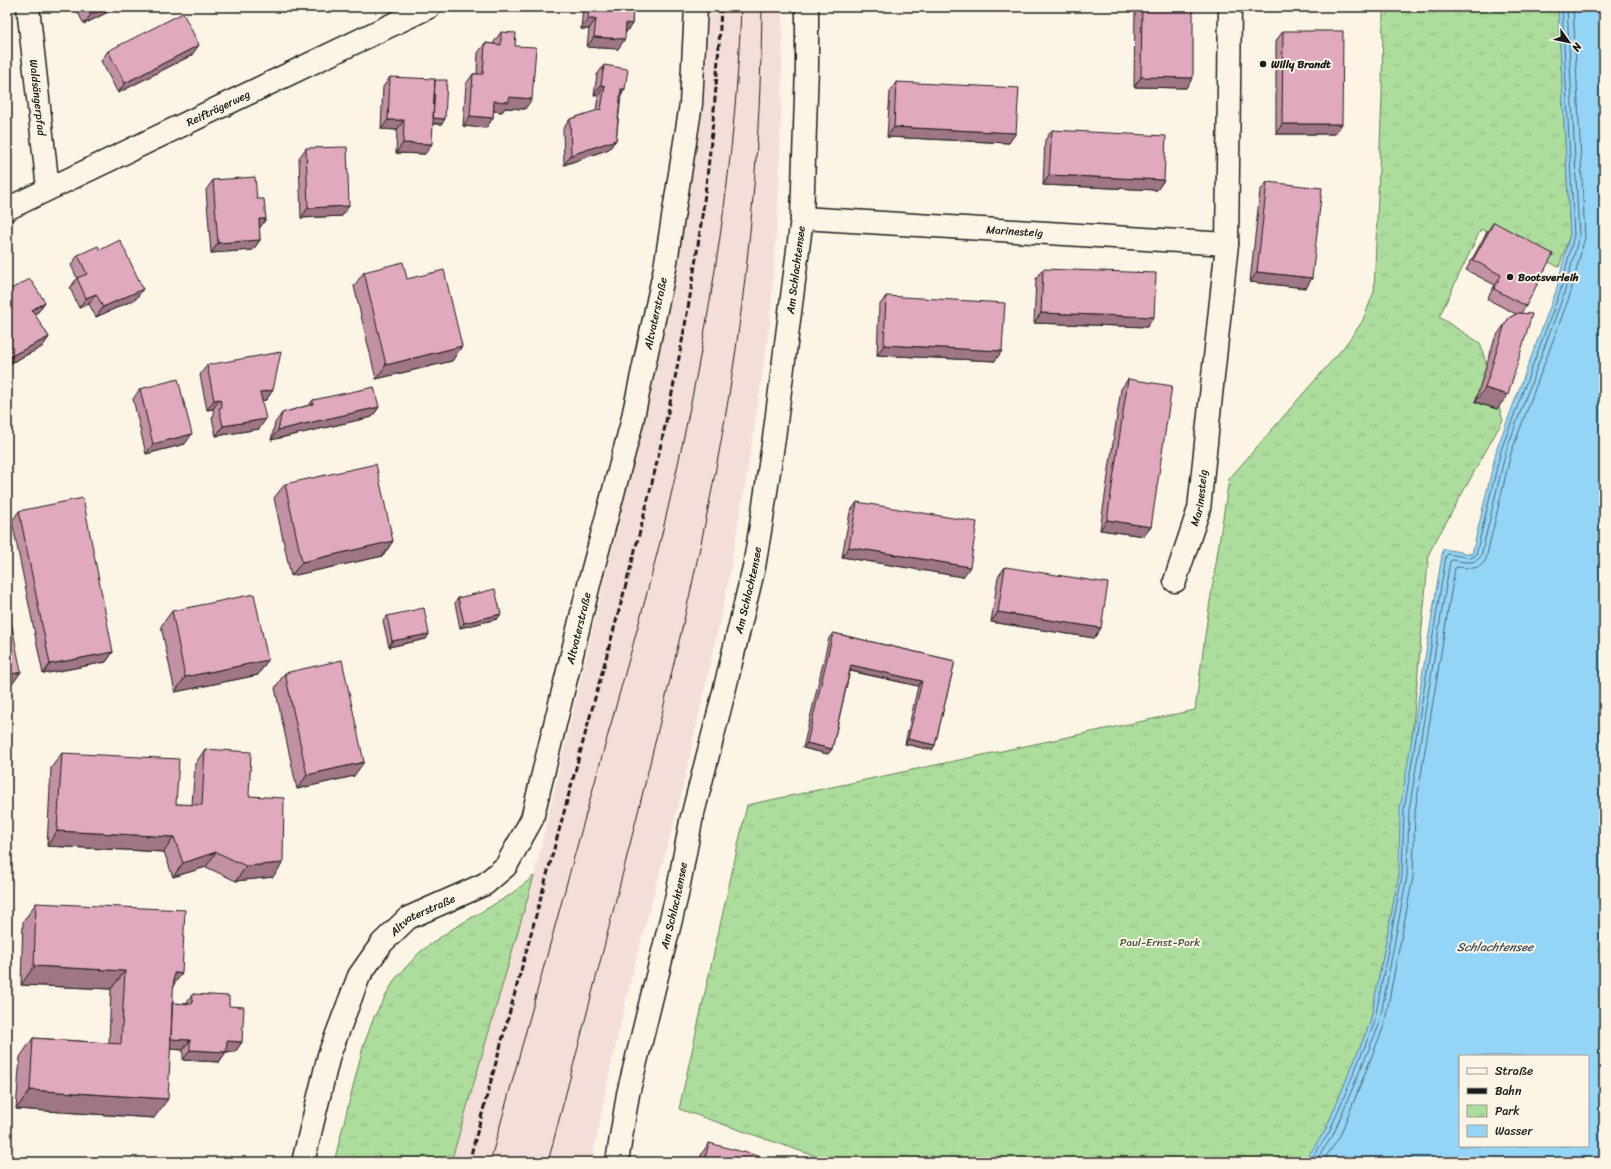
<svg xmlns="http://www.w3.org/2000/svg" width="1611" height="1169" font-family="Sriracha,sans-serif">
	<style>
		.built { fill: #f4ded9 }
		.park { fill: url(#park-tufts); stroke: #647c5c }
		.water { fill: #94d4f6; stroke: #648a9f; fill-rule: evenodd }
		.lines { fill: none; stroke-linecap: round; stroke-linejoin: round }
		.shore { stroke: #4c6673; stroke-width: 1 }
		.street-casing { stroke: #1c1c1c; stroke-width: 25 }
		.street { stroke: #fcf5e5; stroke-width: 22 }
		.tram { stroke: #1c1c1c; stroke-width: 1 }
		.rail { stroke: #1c1c1c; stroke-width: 3; stroke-dasharray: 6 3; stroke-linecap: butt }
		.wall { fill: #c291a3; stroke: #1c1c1c }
		.shaded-wall { fill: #9e7685; stroke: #1c1c1c }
		.building { fill: #e1a9be; stroke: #1c1c1c }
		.poi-dot { fill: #1c1c1c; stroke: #fcf5e5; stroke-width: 1.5 }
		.labels { text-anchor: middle; stroke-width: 4; stroke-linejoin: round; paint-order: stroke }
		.poi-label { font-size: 11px; font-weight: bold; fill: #1c1c1c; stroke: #fcf5e5; text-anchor: start }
		.street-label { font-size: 11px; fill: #1c1c1c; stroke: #fcf5e5 }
		.park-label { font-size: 11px; fill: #485642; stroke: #fcf5e5 }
		.water-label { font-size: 12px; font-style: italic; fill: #40535d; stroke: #fcf5e5 }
	</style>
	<defs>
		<pattern id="park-tufts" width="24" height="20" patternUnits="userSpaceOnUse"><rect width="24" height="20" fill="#addd9c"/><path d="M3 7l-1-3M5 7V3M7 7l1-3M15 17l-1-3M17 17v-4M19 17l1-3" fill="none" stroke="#94bd86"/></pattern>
	</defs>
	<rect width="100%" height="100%" fill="#fcf5e5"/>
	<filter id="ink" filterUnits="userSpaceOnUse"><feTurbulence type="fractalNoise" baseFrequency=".025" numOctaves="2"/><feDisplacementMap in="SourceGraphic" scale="8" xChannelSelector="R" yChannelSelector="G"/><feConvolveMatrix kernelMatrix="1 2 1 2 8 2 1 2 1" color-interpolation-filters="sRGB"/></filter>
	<g filter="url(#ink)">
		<path class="built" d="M 709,7 L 783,7 L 782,94 L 778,208 L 770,322 L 748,469 L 726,593 L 681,796 L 634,966 L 607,1084 L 592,1162 L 451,1162 L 534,876 L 604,581 L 652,389 L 677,268 L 704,103 Z"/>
		<path class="park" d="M 1383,7 L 1558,7 L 1570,234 L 1559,267 L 1481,229 L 1439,317 L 1480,343 L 1503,420 L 1429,553 L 1399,875 L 1370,1023 L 1325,1131 L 1304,1162 L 832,1162 L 679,1109 L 747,805 L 1195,710 L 1207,621 L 1229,479 L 1343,348 L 1362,322 L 1374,292 L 1382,96 Z
			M 534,876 L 451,1162 L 334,1162 L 363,1047 L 374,1017 L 395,979 L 420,952 L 449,931 L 510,895 Z"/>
		<path class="water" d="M 1558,7 L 1604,7 L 1604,1162 L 1304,1162 L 1325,1131 L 1370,1023 L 1399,875 L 1400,810 L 1443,549 L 1472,554 L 1497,448 L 1556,291 L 1570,234 ZM 1460,1056 L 1588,1056 L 1588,1146 L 1460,1146 Z"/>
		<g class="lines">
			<path class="shore" d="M 1309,1162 L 1329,1133 L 1374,1024 L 1402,876 L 1404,810 L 1446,556 L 1448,554 L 1471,558 L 1476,555 L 1501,450 L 1560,292 L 1574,235 L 1562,7
				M 1315,1162 L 1333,1135 L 1379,1025 L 1407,876 L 1409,810 L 1450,561 L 1452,560 C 1462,561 1474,566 1481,556 L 1506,451 L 1564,294 L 1579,236 L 1567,7
				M 1322,1162 L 1339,1138 L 1384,1026 L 1413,877 L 1415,811 L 1455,568 L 1457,567 C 1469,568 1480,571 1486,559 L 1511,453 L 1570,295 L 1585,237 L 1573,7"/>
			<g class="street-casing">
				<g id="street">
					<path id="s1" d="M 28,7 L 48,189"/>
					<path id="s2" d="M 7,209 L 429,7"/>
					<path id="s3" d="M 802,218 L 1227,244"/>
					<path id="s4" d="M 1175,581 L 1199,509 L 1227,244 L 1230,7"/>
					<path id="s5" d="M 303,1162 L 329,1055 L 359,976 L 382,943 L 408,918 L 485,884 L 506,866 L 532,819 L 590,580 L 631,426 L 665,268 L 691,104 L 696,7"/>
					<path id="s6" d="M 617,1162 L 628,1094 L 677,895 L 691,821 L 722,700 L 754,567 L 761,525 L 774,438 L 802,218 L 807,66 L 807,7"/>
				</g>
			</g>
			<use href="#street" class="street"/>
			<path class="tram" d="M 490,1162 C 528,1024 566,886 604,749 C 623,680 643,611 660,542 C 702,367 735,187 741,7
				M 548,1162 C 586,1017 624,872 659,726 C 689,601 718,476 736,349 C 752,236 761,121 762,7"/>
			<path class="rail" d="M 469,1162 C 508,1018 547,875 586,731 C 610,643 635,555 656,466 C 691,316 714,161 721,7"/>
		</g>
		<path class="wall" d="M 75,7 L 118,7 L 84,24 Z
			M 583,7 L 633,7 L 632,24 L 625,33 L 618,49 L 587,47 L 589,29 L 581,29 Z
			M 1135,7 L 1193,7 L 1186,88 L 1134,87 Z
			M 1283,31 L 1335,134 L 1276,134 L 1276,41 Z
			M 501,32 L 515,46 L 525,109 L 505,108 L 502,112 L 493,111 L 493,118 L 486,128 L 463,126 L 466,84 L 473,74 L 477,74 L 478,53 L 485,43 L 494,44 L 494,42 Z
			M 108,51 L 192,55 L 118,93 L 101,61 Z
			M 604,65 L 625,89 L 621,96 L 616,140 L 609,149 L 564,165 L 563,129 L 570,119 L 596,111 L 598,96 L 594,95 L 597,75 Z
			M 390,77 L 442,124 L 433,124 L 425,154 L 396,153 L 397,130 L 381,129 L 383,87 Z
			M 896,82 L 1009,143 L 887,137 L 890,92 Z
			M 1052,130 L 1164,180 L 1157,190 L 1043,185 L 1045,140 Z
			M 306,148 L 342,216 L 301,218 L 299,158 Z
			M 213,180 L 257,199 L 260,240 L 253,250 L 211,253 L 206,190 Z
			M 1267,182 L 1312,278 L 1306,288 L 1250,282 L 1260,191 Z
			M 1494,222 L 1526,306 L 1521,313 L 1497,409 L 1475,402 L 1495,338 L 1509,318 L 1516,314 L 1487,299 L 1495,285 L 1466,270 L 1487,232 Z
			M 100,250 L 136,299 L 96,317 L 89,304 L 79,308 L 70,288 L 77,278 L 71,265 L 78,255 Z
			M 1043,269 L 1147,327 L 1034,323 L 1036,279 Z
			M 364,272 L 407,279 L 462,346 L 452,361 L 376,379 L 354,286 Z
			M 7,291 L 45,302 L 38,312 L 34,314 L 49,337 L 42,347 L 7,365 Z
			M 886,296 L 995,361 L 877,355 L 879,306 Z
			M 207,365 L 273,390 L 266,400 L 262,400 L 259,429 L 216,436 L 212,418 L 214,415 L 213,409 L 207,410 L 200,375 Z
			M 1128,379 L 1151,527 L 1144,536 L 1100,530 L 1121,389 Z
			M 140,389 L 185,444 L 146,454 L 133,399 Z
			M 313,400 L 379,407 L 372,417 L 271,440 L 275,423 L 282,413 L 309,405 Z
			M 285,484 L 393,541 L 383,556 L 291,576 L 274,498 Z
			M 857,502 L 963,577 L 842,557 L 850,512 Z
			M 19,511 L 113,652 L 106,662 L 43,674 L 12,521 Z
			M 1005,567 L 1101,628 L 1094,638 L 991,622 L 998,577 Z
			M 458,598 L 501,614 L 497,619 L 460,628 L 455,603 Z
			M 172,611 L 258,675 L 175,692 L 161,626 Z
			M 387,616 L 429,634 L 426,639 L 389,647 L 383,621 Z
			M 833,633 L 955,661 L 935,745 L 932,750 L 905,744 L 918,686 L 850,671 L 832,749 L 828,754 L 803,748 L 829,638 Z
			M 285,673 L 354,776 L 297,789 L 275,688 Z
			M 205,749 L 249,796 L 273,877 L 236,881 L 206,867 L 173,877 L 164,852 L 47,846 L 51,768 L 62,753 L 176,804 L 192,805 L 195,764 Z
			M 36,903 L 173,985 L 172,1003 L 186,1004 L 193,994 L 229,1006 L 242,1042 L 235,1052 L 226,1052 L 219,1062 L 183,1060 L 183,1050 L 170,1049 L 154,1118 L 16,1109 L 20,1057 L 33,1038 L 109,1043 L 111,989 L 21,985 L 23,922 Z
			M 709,1143 L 761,1162 L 699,1162 L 702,1153 Z"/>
		<path class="shaded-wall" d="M 105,7 L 118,7 L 84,24 L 91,14 Z
			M 588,19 L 596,19 L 589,29 L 581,29 Z
			M 626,23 L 632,24 L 625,34 Z
			M 594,37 L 625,39 L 618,49 L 587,47 Z
			M 199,45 L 192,55 L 118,93 L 125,83 Z
			M 1141,77 L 1193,78 L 1186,88 L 1134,87 Z
			M 601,85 L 605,86 L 598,96 L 594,95 Z
			M 621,89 L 625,89 L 618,99 Z
			M 509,97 L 532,99 L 525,109 L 505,108 L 502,112 L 487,110 L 494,101 Z
			M 470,116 L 493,118 L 486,128 L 463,126 Z
			M 430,118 L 445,119 L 442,124 L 427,123 Z
			M 388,120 L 404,120 L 397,130 L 381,129 Z
			M 1282,124 L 1342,124 L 1335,134 L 1276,134 Z
			M 894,127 L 1016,133 L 1009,143 L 887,137 Z
			M 616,140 L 609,149 L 564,165 L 571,155 Z
			M 403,143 L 432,144 L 425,154 L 396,153 Z
			M 1049,175 L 1164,180 L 1157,190 L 1043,185 Z
			M 349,206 L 342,216 L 301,218 L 308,208 Z
			M 259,219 L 266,219 L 259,229 Z
			M 260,240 L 253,250 L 211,253 L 218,243 Z
			M 1257,272 L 1312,278 L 1306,288 L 1250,282 Z
			M 143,289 L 136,299 L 96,317 L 103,307 Z
			M 96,294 L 89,304 L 79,308 L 86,298 Z
			M 45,302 L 38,312 L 25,320 L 32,310 Z
			M 1041,313 L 1154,317 L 1147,327 L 1034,323 Z
			M 49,337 L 42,347 L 7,365 L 7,358 Z
			M 884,345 L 1002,351 L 995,361 L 877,355 Z
			M 462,346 L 452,361 L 376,379 L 386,365 Z
			M 1485,388 L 1508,395 L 1497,409 L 1475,402 Z
			M 273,390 L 266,400 L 253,402 L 260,392 Z
			M 220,399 L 213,409 L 207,410 L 214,400 Z
			M 379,407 L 372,417 L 271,440 L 278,430 Z
			M 266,419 L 259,429 L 216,436 L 223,426 Z
			M 192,434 L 185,444 L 146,454 L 153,444 Z
			M 1107,520 L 1151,527 L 1144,536 L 1100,530 Z
			M 393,541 L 383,556 L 291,576 L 302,562 Z
			M 849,547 L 970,567 L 963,577 L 842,557 Z
			M 998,612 L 1101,628 L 1094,638 L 991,622 Z
			M 501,614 L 497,619 L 460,628 L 464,623 Z
			M 429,634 L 426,639 L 389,647 L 392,641 Z
			M 113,652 L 106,662 L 43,674 L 50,664 Z
			M 268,660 L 258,675 L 175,692 L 185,677 Z
			M 851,665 L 922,681 L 918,686 L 848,670 Z
			M 21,672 L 14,682 L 7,684 L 7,675 Z
			M 908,739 L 935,745 L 932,750 L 905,744 Z
			M 807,743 L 832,749 L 828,754 L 803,748 Z
			M 364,762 L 354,776 L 297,789 L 307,775 Z
			M 57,831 L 174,837 L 164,852 L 47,846 Z
			M 216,852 L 206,867 L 173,877 L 183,863 Z
			M 283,863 L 273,877 L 236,881 L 246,866 Z
			M 34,966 L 125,971 L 111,989 L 21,985 Z
			M 174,973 L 182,973 L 169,992 Z
			M 165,1038 L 190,1040 L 183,1050 L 158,1048 Z
			M 227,1041 L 242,1042 L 235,1052 L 220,1051 Z
			M 190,1050 L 226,1052 L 219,1062 L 183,1060 Z
			M 30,1090 L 168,1099 L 154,1118 L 16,1109 Z"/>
		<path class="building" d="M 87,7 L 105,7 L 91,14 Z
			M 589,7 L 633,7 L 632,24 L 626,23 L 625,39 L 594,37 L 596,19 L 588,19 Z
			M 1142,7 L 1193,7 L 1193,78 L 1141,77 Z
			M 183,13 L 199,45 L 125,83 L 108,51 Z
			M 1283,31 L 1343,31 L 1342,124 L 1282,124 Z
			M 501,32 L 516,33 L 515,46 L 536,47 L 532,99 L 509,97 L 509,102 L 494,101 L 493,118 L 470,116 L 473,74 L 483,74 L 485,43 L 501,45 Z
			M 604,65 L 628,69 L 625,89 L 621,89 L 616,140 L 571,155 L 570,119 L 601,109 L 605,86 L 601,85 Z
			M 390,77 L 435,79 L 432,144 L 403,143 L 404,120 L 388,120 Z
			M 435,80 L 447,80 L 445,119 L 433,118 Z
			M 896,82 L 1019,88 L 1016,133 L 894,127 Z
			M 1052,130 L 1166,136 L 1164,180 L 1049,175 Z
			M 347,147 L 349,206 L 308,208 L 306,148 Z
			M 255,177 L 257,199 L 264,199 L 266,219 L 259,219 L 260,240 L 218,243 L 213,180 Z
			M 1267,182 L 1322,188 L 1312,278 L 1257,272 Z
			M 1494,222 L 1553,254 L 1526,306 L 1494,289 L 1501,275 L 1473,260 Z
			M 120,240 L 143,289 L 103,307 L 96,294 L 86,298 L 77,278 L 87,274 L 78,255 L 98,246 L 100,250 Z
			M 403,262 L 407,279 L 444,270 L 462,346 L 386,365 L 364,272 Z
			M 1043,269 L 1156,273 L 1154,317 L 1041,313 Z
			M 30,279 L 45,302 L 32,310 L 49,337 L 7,358 L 7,334 L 11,331 L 7,326 L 7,291 Z
			M 886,296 L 1005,303 L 1002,351 L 884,345 Z
			M 1518,313 L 1532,314 L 1508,395 L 1485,388 L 1505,324 L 1509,318 Z
			M 281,352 L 273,390 L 260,392 L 266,419 L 223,426 L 219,408 L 222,407 L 220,399 L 214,400 L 207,365 Z
			M 178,379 L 192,434 L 153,444 L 140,389 Z
			M 1128,379 L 1172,386 L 1151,527 L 1107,520 Z
			M 374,387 L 379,407 L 278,430 L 282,413 L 313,404 L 313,400 Z
			M 376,464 L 393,541 L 302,562 L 285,484 Z
			M 83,498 L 113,652 L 50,664 L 19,511 Z
			M 857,502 L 977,522 L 970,567 L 849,547 Z
			M 1005,567 L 1108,583 L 1101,628 L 998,612 Z
			M 495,589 L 501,614 L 464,623 L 458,598 Z
			M 254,594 L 268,660 L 185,677 L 172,611 Z
			M 424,608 L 429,634 L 392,641 L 387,616 Z
			M 7,616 L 10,616 L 21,672 L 7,675 Z
			M 833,633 L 955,661 L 935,745 L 908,739 L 922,681 L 851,665 L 832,749 L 807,743 Z
			M 342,660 L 364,762 L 307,775 L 285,673 Z
			M 205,749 L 251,752 L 249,796 L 284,798 L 283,863 L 246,866 L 216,852 L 183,863 L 174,837 L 57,831 L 62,753 L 179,759 L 176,804 L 202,805 Z
			M 36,903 L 185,910 L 182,973 L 174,973 L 168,1099 L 30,1090 L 33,1038 L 121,1044 L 125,971 L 34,966 Z
			M 193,994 L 229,996 L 229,1006 L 244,1007 L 242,1042 L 227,1041 L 226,1052 L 190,1050 L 190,1040 L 171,1039 L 172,1003 L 192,1004 Z
			M 709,1143 L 762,1157 L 761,1162 L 704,1162 Z"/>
	</g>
	<g class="poi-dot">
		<circle cx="1263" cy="64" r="4"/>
		<circle cx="1510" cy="277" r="4"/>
	</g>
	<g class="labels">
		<g class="poi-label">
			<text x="1271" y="68">Willy Brandt</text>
			<text x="1518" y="281">Bootsverleih</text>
		</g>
		<g class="street-label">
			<text dy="4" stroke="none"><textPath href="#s1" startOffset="91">Waldsängerpfad</textPath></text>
			<text dy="4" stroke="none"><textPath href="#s2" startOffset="234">Reifträgerweg</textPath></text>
			<text dy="4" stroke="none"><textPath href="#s3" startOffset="213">Marinesteig</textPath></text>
			<text dy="4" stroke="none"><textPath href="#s6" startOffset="911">Am Schlachtensee</textPath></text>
			<text dy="4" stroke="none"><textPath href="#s5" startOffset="957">Altvaterstraße</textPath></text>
			<text dy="4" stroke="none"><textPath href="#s4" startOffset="87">Marinesteig</textPath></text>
			<text dy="4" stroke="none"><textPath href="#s6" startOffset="587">Am Schlachtensee</textPath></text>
			<text dy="4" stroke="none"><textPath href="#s5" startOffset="633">Altvaterstraße</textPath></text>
			<text dy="4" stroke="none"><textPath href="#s6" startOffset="263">Am Schlachtensee</textPath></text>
			<text dy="4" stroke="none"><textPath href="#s5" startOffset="285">Altvaterstraße</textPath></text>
		</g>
		<g class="park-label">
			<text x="1160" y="946">Paul-Ernst-Park</text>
		</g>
		<g class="water-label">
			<text x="1495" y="951">Schlachtensee</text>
		</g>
	</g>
	<rect width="1611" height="1169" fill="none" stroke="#fcf5e5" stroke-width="24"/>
	<rect x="12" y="12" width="1587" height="1145" fill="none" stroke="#1c1c1c" stroke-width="1.5" filter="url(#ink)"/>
	<rect x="1459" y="1055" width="130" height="92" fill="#fcf5e5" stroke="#a29e95"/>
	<rect x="1467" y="1068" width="20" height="6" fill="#fcf5e5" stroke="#a29e95"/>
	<text x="1495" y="1075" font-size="12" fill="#1c1c1c">Straße</text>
	<rect x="1467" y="1088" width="20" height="6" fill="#1c1c1c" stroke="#a29e95"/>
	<text x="1495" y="1095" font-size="12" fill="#1c1c1c">Bahn</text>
	<rect x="1467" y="1105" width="20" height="12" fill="url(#park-tufts)" stroke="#a29e95"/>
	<text x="1495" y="1115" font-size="12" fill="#1c1c1c">Park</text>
	<rect x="1467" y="1125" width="20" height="12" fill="#94d4f6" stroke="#a29e95"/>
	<text x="1495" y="1135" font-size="12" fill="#1c1c1c">Wasser</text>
	<g transform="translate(1569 42) rotate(123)" stroke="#fcf5e5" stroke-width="3" paint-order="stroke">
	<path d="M0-3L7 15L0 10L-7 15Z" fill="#1c1c1c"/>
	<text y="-6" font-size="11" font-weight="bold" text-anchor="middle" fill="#1c1c1c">N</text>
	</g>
</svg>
